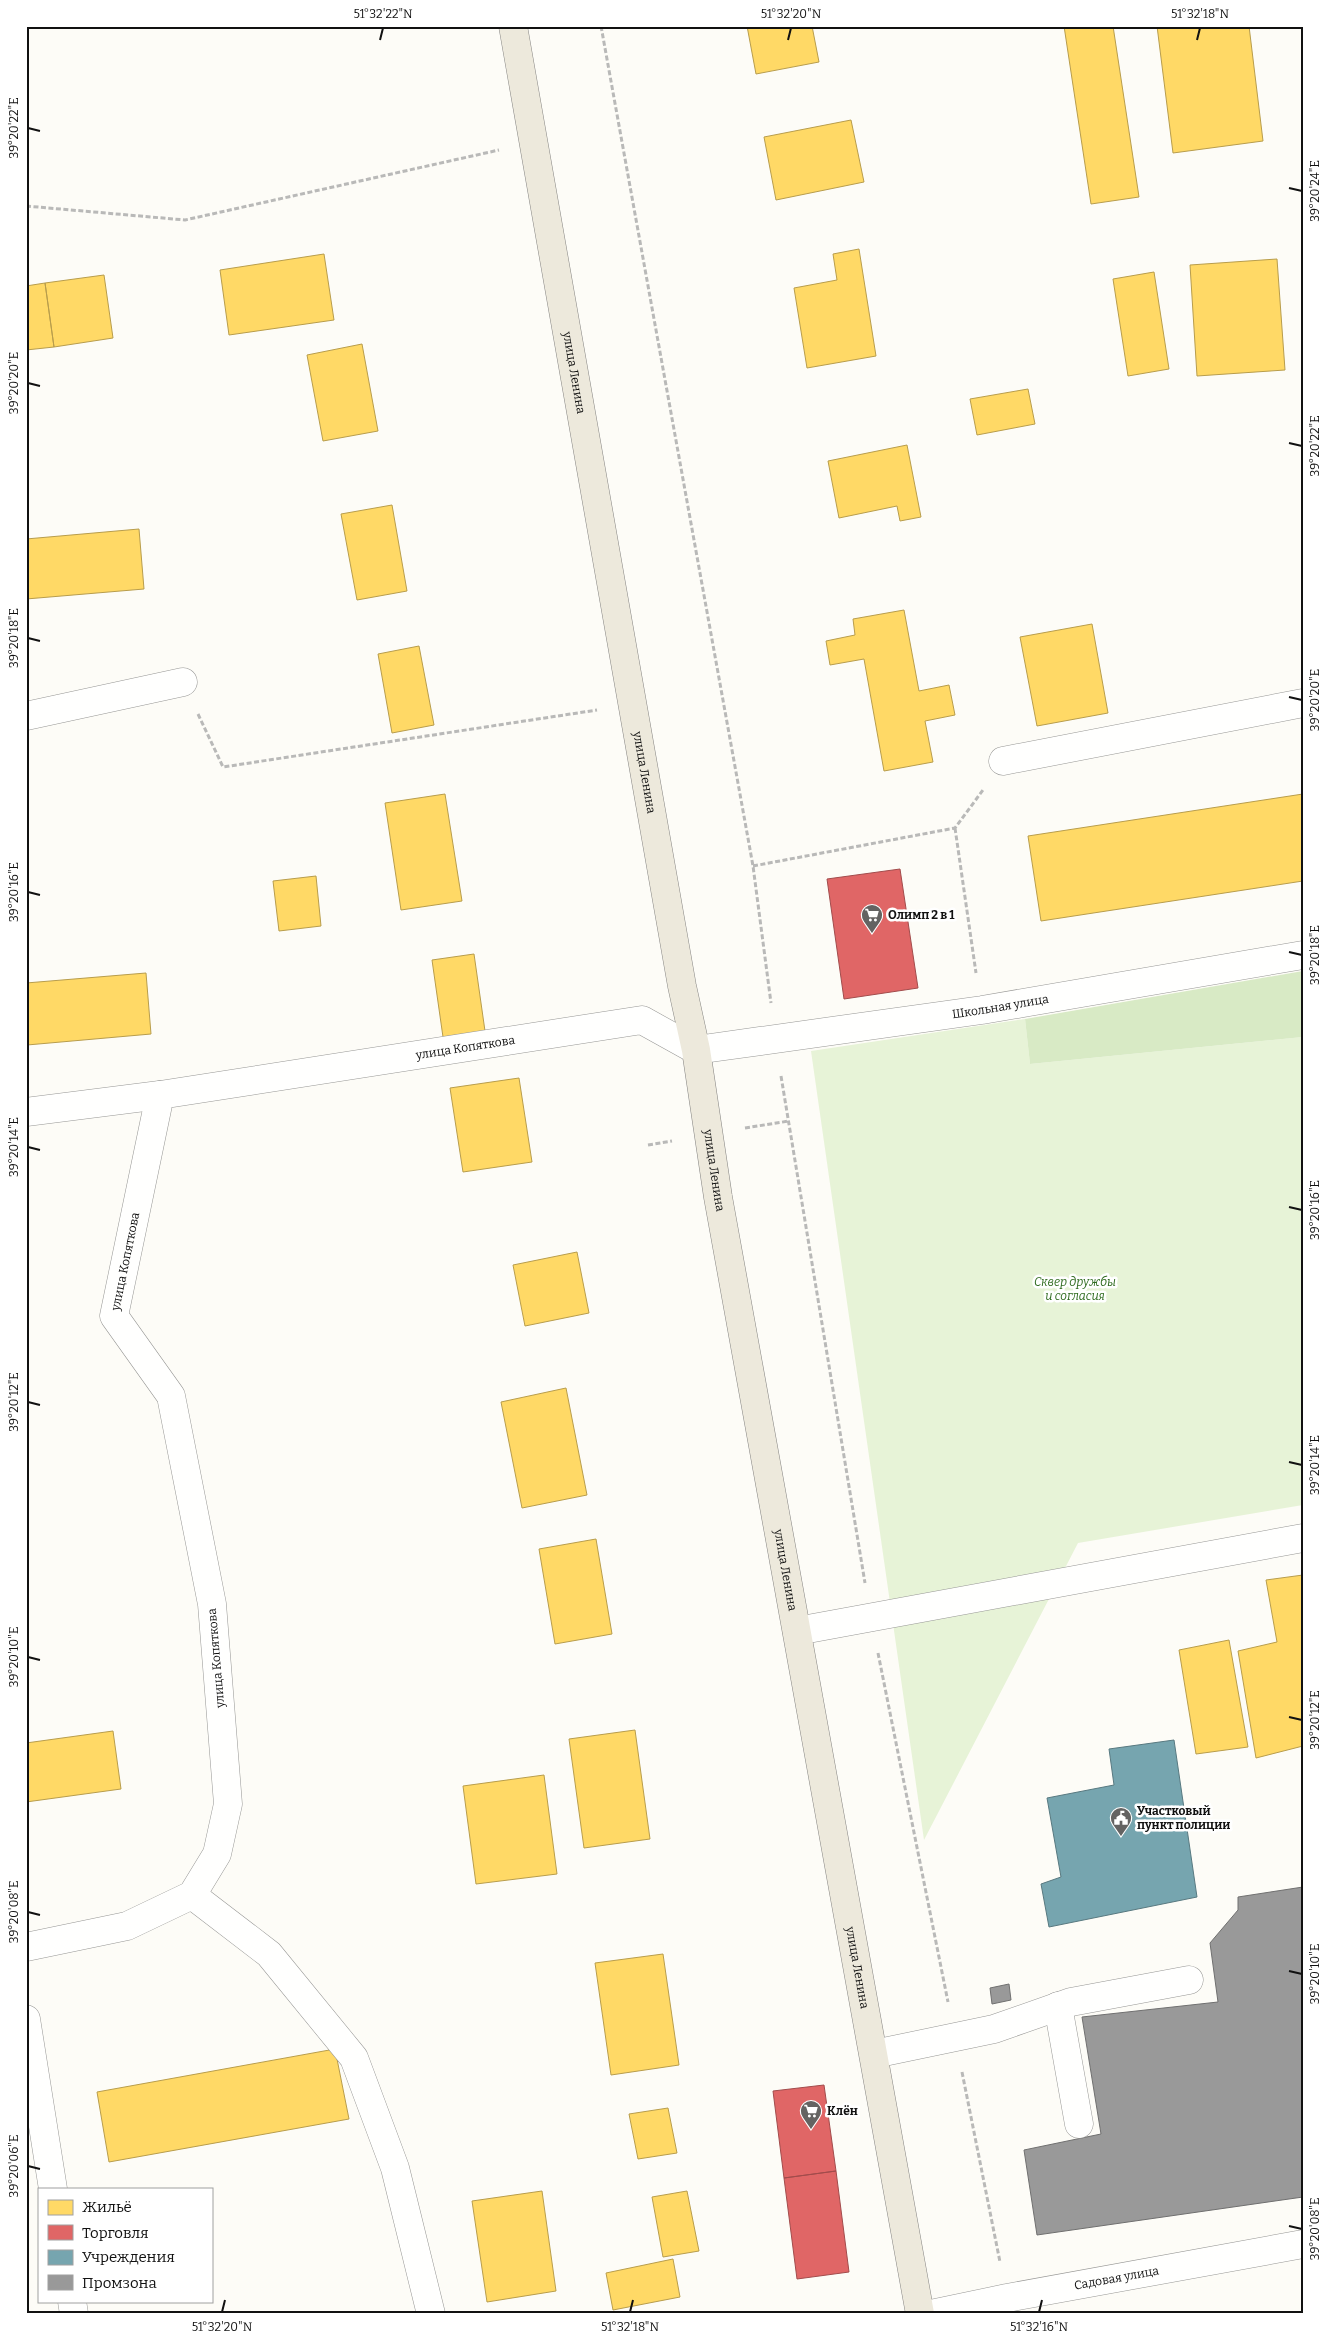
<svg xmlns="http://www.w3.org/2000/svg" width="1329" height="2340" font-family="Bitter,serif">
	<style>
		.green { fill: #e7f3d7 }
		.forest { fill: #d8eac5 }
		.homes { fill: #ffd966; stroke: #b89d4c }
		.shops { fill: #e06666; stroke: #a24c4c }
		.public { fill: #76a5af; stroke: #587980 }
		.industry { fill: #999; stroke: #707070 }
		.lines { fill: none; stroke-linecap: round; stroke-linejoin: round }
		.minor-casing { stroke: #979795; stroke-width: 29 }
		.major-casing { stroke: #858482; stroke-width: 29 }
		.path { stroke: #b9b9b8; stroke-width: 3; stroke-dasharray: 5 2.5; stroke-linecap: butt }
		.minor { stroke: #fffffe; stroke-width: 28 }
		.major { stroke: #ede9dc; stroke-width: 28 }
		.ticks { fill: none; stroke: #111; stroke-width: 2 }
		.labels { text-anchor: middle; stroke-width: 5; stroke-linejoin: round; paint-order: stroke }
		.street-label { font-size: 12px; fill: #111; stroke: #fff }
		.poi-label { font-size: 12px; font-weight: bold; fill: #111; stroke: #fff; text-anchor: start }
		.park-label { font-size: 12px; font-style: italic; fill: #2f6b1f; stroke: #fff }
		.neatline { fill: none; stroke: #111; stroke-width: 2 }
		.ticks-label { font-size: 12px; text-anchor: middle; fill: #111 }
	</style>
	<rect width="100%" height="100%" fill="#fdfcf7"/>
	<path class="green" d="M 1025,1019 L 1030,1064 L 1303,1037 L 1303,1505 L 1078,1543 L 924,1840 L 811,1051 Z"/>
	<path class="forest" d="M 1303,971 L 1303,1037 L 1030,1064 L 1025,1019 Z"/>
	<path class="homes" d="M 747,26 L 812,26 L 819,62 L 756,74 Z
		M 1064,26 L 1113,26 L 1139,197 L 1091,204 Z
		M 1157,26 L 1249,26 L 1263,141 L 1173,153 Z
		M 851,120 L 864,182 L 776,200 L 764,137 Z
		M 859,249 L 876,356 L 807,368 L 794,288 L 837,280 L 833,254 Z
		M 324,254 L 334,320 L 229,335 L 220,270 Z
		M 1277,259 L 1285,370 L 1197,376 L 1190,265 Z
		M 1154,272 L 1169,369 L 1128,376 L 1113,279 Z
		M 104,275 L 113,338 L 54,347 L 45,283 Z
		M 45,283 L 54,347 L 26,350 L 26,286 Z
		M 362,344 L 378,431 L 323,441 L 307,355 Z
		M 1028,389 L 1035,424 L 977,435 L 970,399 Z
		M 907,445 L 921,517 L 900,521 L 897,506 L 839,518 L 828,461 Z
		M 392,505 L 407,591 L 357,600 L 341,514 Z
		M 139,529 L 144,589 L 26,599 L 26,539 Z
		M 904,610 L 919,691 L 949,685 L 955,715 L 925,721 L 933,762 L 884,771 L 864,659 L 830,665 L 826,641 L 855,635 L 853,619 Z
		M 1092,624 L 1108,713 L 1037,726 L 1020,637 Z
		M 419,646 L 434,725 L 392,733 L 378,654 Z
		M 445,794 L 462,901 L 401,910 L 385,803 Z
		M 1303,794 L 1303,881 L 1041,921 L 1028,836 Z
		M 316,876 L 321,926 L 279,931 L 273,881 Z
		M 474,954 L 485,1031 L 443,1037 L 432,960 Z
		M 146,973 L 151,1034 L 27,1045 L 26,983 Z
		M 519,1078 L 532,1162 L 463,1172 L 450,1088 Z
		M 577,1252 L 589,1313 L 525,1326 L 513,1265 Z
		M 566,1388 L 587,1495 L 522,1508 L 501,1402 Z
		M 596,1539 L 612,1634 L 555,1644 L 539,1549 Z
		M 1303,1575 L 1303,1746 L 1256,1758 L 1238,1651 L 1277,1642 L 1266,1580 Z
		M 1229,1640 L 1248,1747 L 1196,1754 L 1179,1650 Z
		M 635,1730 L 650,1839 L 584,1848 L 569,1739 Z
		M 113,1731 L 121,1789 L 26,1802 L 26,1743 Z
		M 544,1775 L 557,1874 L 476,1884 L 463,1786 Z
		M 663,1954 L 679,2065 L 611,2075 L 595,1963 Z
		M 335,2049 L 349,2119 L 109,2162 L 97,2092 Z
		M 668,2108 L 677,2153 L 638,2159 L 629,2114 Z
		M 542,2191 L 556,2291 L 487,2302 L 472,2201 Z
		M 687,2191 L 699,2251 L 663,2257 L 652,2197 Z
		M 673,2259 L 680,2297 L 613,2310 L 606,2273 Z"/>
	<path class="shops" d="M 900,869 L 918,988 L 844,999 L 827,879 Z
		M 824,2085 L 836,2171 L 784,2178 L 773,2091 Z
		M 836,2171 L 849,2272 L 797,2279 L 784,2178 Z"/>
	<path class="public" d="M 1174,1740 L 1197,1897 L 1049,1927 L 1041,1884 L 1061,1877 L 1047,1798 L 1114,1785 L 1109,1749 Z"/>
	<path class="industry" d="M 1303,1887 L 1303,2197 L 1037,2235 L 1024,2150 L 1101,2134 L 1082,2017 L 1218,2002 L 1210,1943 L 1238,1910 L 1238,1897 Z
		M 1009,1984 L 1011,2000 L 992,2004 L 990,1988 Z"/>
	<g class="lines">
		<g class="minor-casing">
			<g id="minor">
				<path d="M 26,716 L 183,682"/>
				<path d="M 1003,761 L 1303,703"/>
				<path d="M 26,1112 L 160,1095"/>
				<path d="M 797,1631 L 1303,1538"/>
				<path d="M 192,1895 L 269,1954 L 354,2058 L 395,2168 L 431,2314"/>
				<path id="s1" d="M 26,1947 L 127,1926 L 192,1895 L 217,1854 L 228,1804 L 212,1604 L 171,1396 L 114,1316 L 160,1095 L 642,1020 L 696,1050 L 982,1010 L 1303,955"/>
				<path d="M 1058,2006 L 1079,2124"/>
				<path d="M 26,2019 L 53,2189"/>
				<path d="M 874,2054 L 994,2029 L 1071,2002 L 1189,1980"/>
				<path d="M 72,2301 L 74,2314"/>
				<path id="s2" d="M 931,2314 L 1007,2298 L 1303,2244"/>
			</g>
		</g>
		<g class="major-casing">
			<g id="major">
				<path id="s3" d="M 513,26 L 682,986 L 696,1050 L 718,1197 L 920,2314"/>
			</g>
		</g>
		<path class="path" d="M 601,26 L 753,866 L 771,1003
			M 26,206 L 185,220 L 499,150
			M 198,714 L 223,767 L 597,710
			M 955,828 L 976,973
			M 753,866 L 955,828 L 983,790
			M 781,1076 L 865,1583
			M 745,1128 L 789,1121
			M 648,1145 L 672,1141
			M 878,1653 L 948,2002
			M 962,2072 L 1000,2262"/>
		<use href="#minor" class="minor"/>
		<use href="#major" class="major"/>
	</g>
	<path class="ticks" d="M 380,40 L 383,28M 788,40 L 791,28M 1197,40 L 1200,28M 28,128 L 40,131M 1289,188 L 1302,191M 28,383 L 40,386M 1289,443 L 1302,446M 28,638 L 40,641M 1289,697 L 1302,700M 28,892 L 40,895M 1289,952 L 1302,955M 28,1147 L 40,1150M 1289,1207 L 1302,1210M 28,1402 L 40,1405M 1289,1462 L 1302,1465M 28,1657 L 40,1660M 1289,1717 L 1302,1720M 28,1912 L 40,1915M 1289,1971 L 1302,1974M 28,2166 L 40,2169M 1289,2226 L 1302,2229M 222,2312 L 225,2300M 630,2312 L 633,2300M 1039,2312 L 1042,2300"/>
	<defs>
		<g id="supermarket-pin" transform="scale(1.125)"><path d="M0 17L-7.5 6A9.5 9.5 0 1 1 7.5 6Z" fill="#646362" stroke="#fff"/><path d="M-6-5.5h2.5l.6 2H6L4.5 2H-2.5L-4.4-4H-6ZM-1.5 3.2a1.3 1.3 0 1 0 .1 0ZM3 3.2a1.3 1.3 0 1 0 .1 0Z" fill="#fff"/></g>
		<g id="civic-pin" transform="scale(1.125)"><path d="M0 17L-7.5 6A9.5 9.5 0 1 1 7.5 6Z" fill="#646362" stroke="#fff"/><path d="M-.6-6.5H3V-4.5H.6V-3L4-1V1h2V6H-6V1h2V-1L-.6-3ZM-1.2 2.5V6h2.4V2.5Z" fill="#fff"/></g>
	</defs>
	<g fill-rule="evenodd">
		<use href="#supermarket-pin" x="872" y="915"/>
		<use href="#civic-pin" x="1121" y="1818"/>
		<use href="#supermarket-pin" x="811" y="2111"/>
	</g>
	<g class="labels">
		<g class="street-label">
			<text dy="4" stroke="none"><textPath href="#s3" startOffset="352">улица Ленина</textPath></text>
			<text dy="4" stroke="none"><textPath href="#s3" startOffset="758">улица Ленина</textPath></text>
			<text dy="4" stroke="none"><textPath href="#s1" startOffset="1868">Школьная улица</textPath></text>
			<text dy="4" stroke="none"><textPath href="#s1" startOffset="1320">улица Копяткова</textPath></text>
			<text dy="4" stroke="none"><textPath href="#s3" startOffset="1162">улица Ленина</textPath></text>
			<text dy="4" stroke="none"><textPath href="#s1" startOffset="841">улица Копяткова</textPath></text>
			<text dy="4" stroke="none"><textPath href="#s3" startOffset="1568">улица Ленина</textPath></text>
			<text transform="translate(216 1658) rotate(-95)" y="4">улица Копяткова</text>
			<text dy="4" stroke="none"><textPath href="#s3" startOffset="1972">улица Ленина</textPath></text>
			<text dy="4" stroke="none"><textPath href="#s2" startOffset="189">Садовая улица</textPath></text>
		</g>
		<g class="poi-label">
			<text x="888" y="919">Олимп 2 в 1</text>
			<text x="1137" y="1815">Участковый<tspan x="1137" dy="14">пункт полиции</tspan></text>
			<text x="827" y="2115">Клён</text>
		</g>
		<g class="park-label">
			<text x="1075" y="1286">Сквер дружбы<tspan x="1075" dy="14">и согласия</tspan></text>
		</g>
	</g>
	<rect width="1329" height="2340" fill="none" stroke="#ffffff" stroke-width="55"/>
	<rect x="38" y="2188" width="175" height="115" fill="#ffffff" stroke="#a0a0a0"/>
	<rect x="48" y="2200" width="25" height="15" fill="#ffd966" stroke="#a0a0a0"/>
	<text x="82" y="2212" font-size="15" fill="#111111">Жильё</text>
	<rect x="48" y="2225" width="25" height="15" fill="#e06666" stroke="#a0a0a0"/>
	<text x="82" y="2238" font-size="15" fill="#111111">Торговля</text>
	<rect x="48" y="2250" width="25" height="15" fill="#76a5af" stroke="#a0a0a0"/>
	<text x="82" y="2262" font-size="15" fill="#111111">Учреждения</text>
	<rect x="48" y="2275" width="25" height="15" fill="#999999" stroke="#a0a0a0"/>
	<text x="82" y="2288" font-size="15" fill="#111111">Промзона</text>
	<rect x="28" y="28" width="1274" height="2284" class="neatline"/>
	<g class="ticks-label">
		<text x="383" y="18">51°32'22"N</text>
		<text x="791" y="18">51°32'20"N</text>
		<text x="1200" y="18">51°32'18"N</text>
		<text transform="translate(14 128) rotate(-90)" y="4">39°20'22"E</text>
		<text transform="translate(1315 191) rotate(-90)" y="4">39°20'24"E</text>
		<text transform="translate(14 383) rotate(-90)" y="4">39°20'20"E</text>
		<text transform="translate(1315 446) rotate(-90)" y="4">39°20'22"E</text>
		<text transform="translate(14 638) rotate(-90)" y="4">39°20'18"E</text>
		<text transform="translate(1315 700) rotate(-90)" y="4">39°20'20"E</text>
		<text transform="translate(14 892) rotate(-90)" y="4">39°20'16"E</text>
		<text transform="translate(1315 955) rotate(-90)" y="4">39°20'18"E</text>
		<text transform="translate(14 1147) rotate(-90)" y="4">39°20'14"E</text>
		<text transform="translate(1315 1210) rotate(-90)" y="4">39°20'16"E</text>
		<text transform="translate(14 1402) rotate(-90)" y="4">39°20'12"E</text>
		<text transform="translate(1315 1465) rotate(-90)" y="4">39°20'14"E</text>
		<text transform="translate(14 1657) rotate(-90)" y="4">39°20'10"E</text>
		<text transform="translate(1315 1720) rotate(-90)" y="4">39°20'12"E</text>
		<text transform="translate(14 1912) rotate(-90)" y="4">39°20'08"E</text>
		<text transform="translate(1315 1974) rotate(-90)" y="4">39°20'10"E</text>
		<text transform="translate(14 2166) rotate(-90)" y="4">39°20'06"E</text>
		<text transform="translate(1315 2229) rotate(-90)" y="4">39°20'08"E</text>
		<text x="222" y="2331">51°32'20"N</text>
		<text x="630" y="2331">51°32'18"N</text>
		<text x="1039" y="2331">51°32'16"N</text>
	</g>
</svg>
